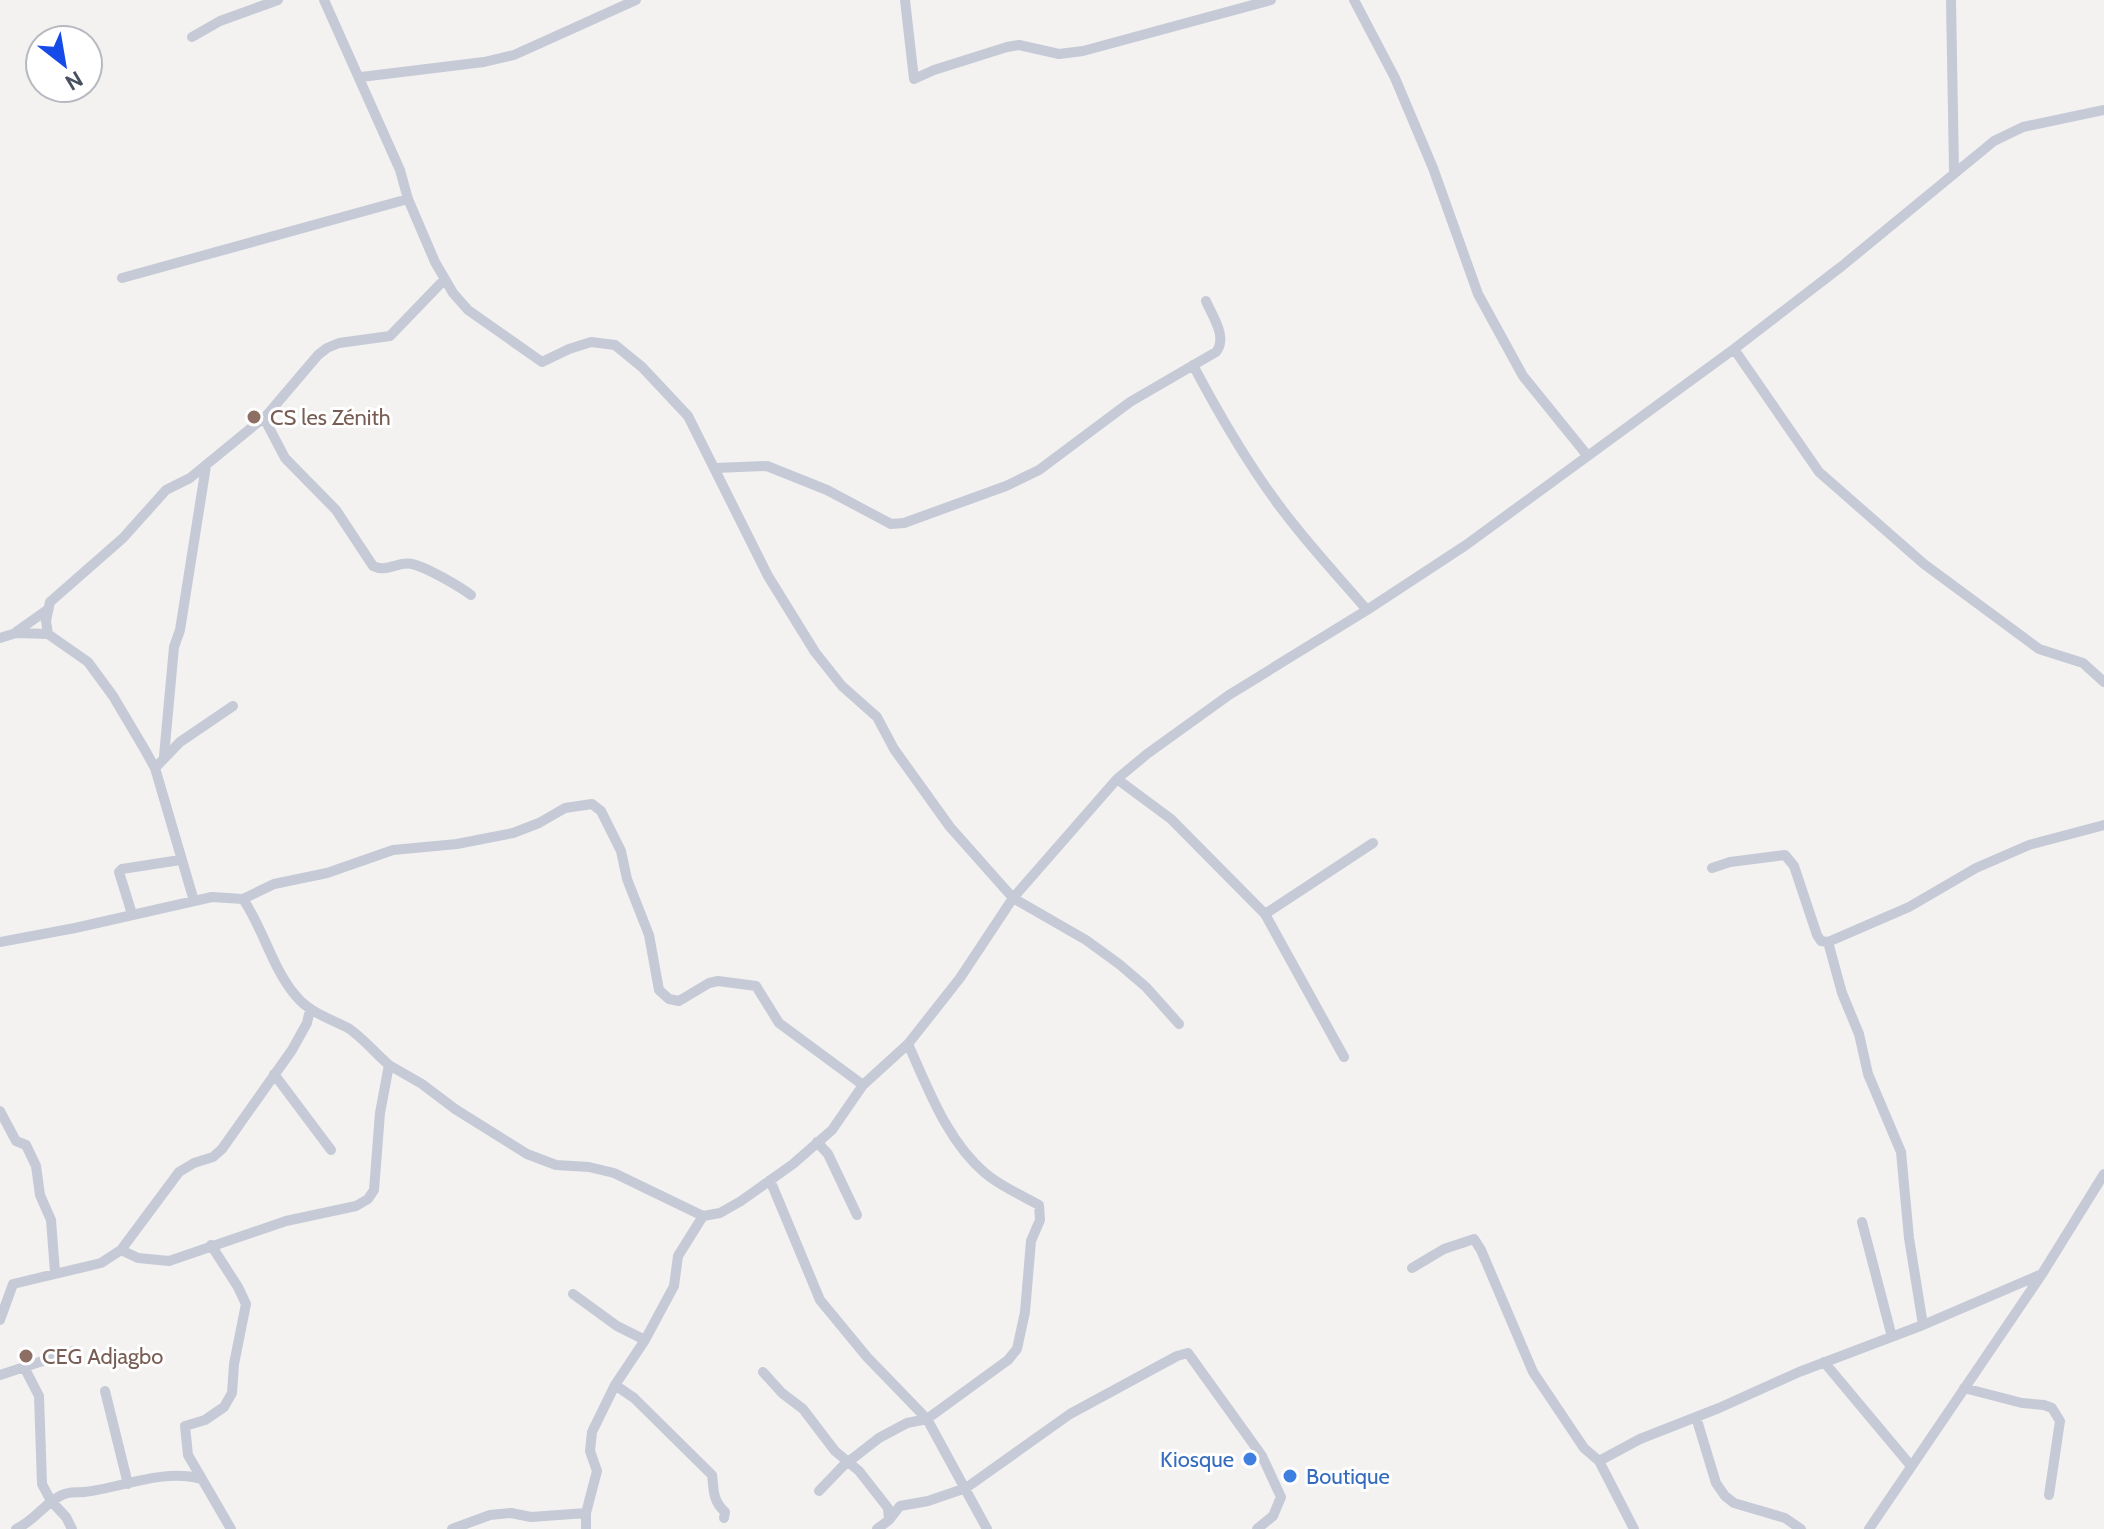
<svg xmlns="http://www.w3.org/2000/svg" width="2104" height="1529" font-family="Cabin,sans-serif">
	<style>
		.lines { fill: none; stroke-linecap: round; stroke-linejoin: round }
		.street { stroke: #c5cad6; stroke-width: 10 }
		.education-dot { fill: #8d6e63; stroke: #fff; stroke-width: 3 }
		.shop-dot { fill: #3f7fe0; stroke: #fff; stroke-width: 3 }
		.labels { text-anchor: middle; stroke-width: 6; stroke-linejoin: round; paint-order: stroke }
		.education-label { font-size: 22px; fill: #785e54; stroke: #fff; text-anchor: start }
		.shop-label { font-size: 22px; fill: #366cbe; stroke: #fff; text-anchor: end }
	</style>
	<rect width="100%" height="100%" fill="#f3f2f1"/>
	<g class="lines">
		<path class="street" d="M 324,0 L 400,170 L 408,199 L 435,262 L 453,293 L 468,310 L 542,362 L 569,349 L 591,342 L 615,345 L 642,367 L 688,416 L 768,576 L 815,652 L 842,686 L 877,717 L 894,749 L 950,827 L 1013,898 L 1086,940 L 1119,964 L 1146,987 L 1179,1024
			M 905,0 L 914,79 L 934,70 L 1007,47 L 1019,45 L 1059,54 L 1083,51 L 1271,0
			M 1354,0 L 1395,78 L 1433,168 L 1478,294 L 1523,376 L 1587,455
			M 1951,0 L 1954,171
			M 192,37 L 220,21 L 278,0
			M 361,77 L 484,62 L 514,55 L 636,0
			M 122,278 L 408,199
			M 1734,349 L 1819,472 L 1924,564 L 2039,649 L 2083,663 L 2104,682
			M 1193,365 C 1223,422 1255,477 1295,526 C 1318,555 1343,582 1367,610
			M 264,418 L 285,458 L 336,510 L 373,566 C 387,573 398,561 412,564 C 426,567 459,586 471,595
			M 715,468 L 767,466 L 827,490 L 891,524 L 904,523 L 1006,486 L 1039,470 L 1130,402 L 1216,352 C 1228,337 1212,316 1206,301
			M 16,632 L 47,610
			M 0,638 L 16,633 L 48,634
			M 164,756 L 174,647 L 180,630 L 206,466
			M 155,768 L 180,742 L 233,706
			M 1117,779 L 1171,819 L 1265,914 L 1344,1057
			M 1712,868 L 1730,862 L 1785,855 L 1794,866 L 1817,935 L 1821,941 L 1828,942 L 1909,907 L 1976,868 L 2029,845 L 2104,825
			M 194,901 L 155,768 L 145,750 L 113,696 L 88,662 L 48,634 L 46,621 L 50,602 L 123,538 L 166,490 L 190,478 L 267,415 L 318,355 L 327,348 L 339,343 L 390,336 L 444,280
			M 132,914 L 119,872 L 122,869 L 180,860
			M 1265,914 L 1373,843
			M 0,942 L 75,928 L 212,897 L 243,899 L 274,884 L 327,873 L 393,850 L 457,844 L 513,833 L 539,823 L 565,808 L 592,804 L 601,811 L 621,851 L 627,879 L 649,935 L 659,990 L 669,999 L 679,1001 L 709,983 L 718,981 L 756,986 L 779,1023 L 863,1085
			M 1828,942 L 1842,993 L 1859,1034 L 1868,1074 L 1901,1152 L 1909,1238 L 1923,1325
			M 389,1065 L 422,1084 L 455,1109 L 527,1154 L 556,1165 L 589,1167 L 614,1173 L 703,1216
			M 274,1074 L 331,1150
			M 0,1111 L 16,1141 L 26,1145 L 36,1166 L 40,1195 L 51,1220 L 55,1272
			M 817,1142 L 828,1154 L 857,1215
			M 770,1180 L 820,1300 L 867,1357 L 927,1419 L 987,1529
			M 1862,1222 L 1892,1337
			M 211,1245 L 238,1287 L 246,1304 L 234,1364 L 232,1393 L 224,1407 L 205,1420 L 185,1426 L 188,1455 L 231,1529
			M 121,1250 L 138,1258 L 169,1261 L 286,1221 L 356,1206 L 368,1199 L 374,1190 L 380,1113 L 389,1065 C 376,1054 361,1036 348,1028 C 329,1018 310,1013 296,996 C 272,968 264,930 243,899
			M 1412,1268 L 1444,1249 L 1474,1239 L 1481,1250 L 1533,1372 L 1584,1448 L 1599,1461 L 1634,1529
			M 573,1294 L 617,1326 L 645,1340
			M 0,1320 L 13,1284 L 101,1263 L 121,1250 L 179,1172 L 194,1163 L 213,1157 L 222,1149 L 292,1050 L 307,1023 L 310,1010
			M 1824,1362 L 1911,1466
			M 24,1367 L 39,1396 L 42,1484 L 51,1501 L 66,1517 L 72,1529
			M 763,1372 L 782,1393 L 803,1409 L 835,1451 L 859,1471 L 888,1508 L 889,1520
			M 0,1375 L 73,1351
			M 615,1385 L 634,1398 L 712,1475 C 714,1489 712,1500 725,1512 L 724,1518
			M 1964,1388 L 2022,1403 L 2044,1405 L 2052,1408 L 2060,1421 L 2049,1495
			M 105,1391 L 128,1484
			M 1696,1417 L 1716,1483 L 1725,1496 L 1734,1503 L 1785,1518 L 1801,1529
			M 1599,1461 L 1640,1439 L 1719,1408 L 1799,1372 L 1923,1325 L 2042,1274
			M 819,1491 L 843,1466 L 879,1438 L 907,1423 L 927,1419 L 1008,1360 L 1017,1349 L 1025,1312 L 1031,1241 L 1040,1220 L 1039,1205 C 1021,1195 1000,1186 985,1173 C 947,1141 928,1088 908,1044
			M 16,1529 C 34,1521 43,1505 60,1496 C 69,1491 75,1493 84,1492 C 121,1488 164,1468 201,1479
			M 452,1529 L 490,1515 L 511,1513 L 531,1517 L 586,1513
			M 586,1529 L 586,1513 L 597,1471 L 590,1451 L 592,1432 L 615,1385 L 645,1340 L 674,1286 L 678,1256 L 703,1216 L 720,1213 L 741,1201 L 793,1164 L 832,1130 L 863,1085 L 908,1044 L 960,978 L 1013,898 L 1117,779 L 1147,754 L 1229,695 L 1367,610 L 1466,545 L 1734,349 L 1842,266 L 1994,141 L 2023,127 L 2104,110
			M 877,1529 L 889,1520 L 900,1506 L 928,1501 L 966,1488 L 1070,1414 L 1177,1356 L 1188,1353 L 1262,1456 L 1281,1497 L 1273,1516 L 1257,1529
			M 1869,1529 L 2042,1274 L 2104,1174"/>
	</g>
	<g class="education-dot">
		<circle cx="254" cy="417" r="8"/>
		<circle cx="26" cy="1356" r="8"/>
	</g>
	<g class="shop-dot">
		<circle cx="1250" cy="1459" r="8"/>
		<circle cx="1290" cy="1476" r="8"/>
	</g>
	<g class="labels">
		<g class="education-label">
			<text x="270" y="425">CS les Zénith</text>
			<text x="42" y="1364">CEG Adjagbo</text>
		</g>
		<g class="shop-label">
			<text x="1234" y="1467">Kiosque</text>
			<text x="1306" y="1484" text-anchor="start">Boutique</text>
		</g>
	</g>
	<g transform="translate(64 64) rotate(149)"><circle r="38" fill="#ffffff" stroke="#b6b9bf" stroke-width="2"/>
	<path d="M0-6L14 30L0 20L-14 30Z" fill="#174be7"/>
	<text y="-12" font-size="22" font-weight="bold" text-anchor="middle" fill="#49505f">N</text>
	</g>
</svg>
